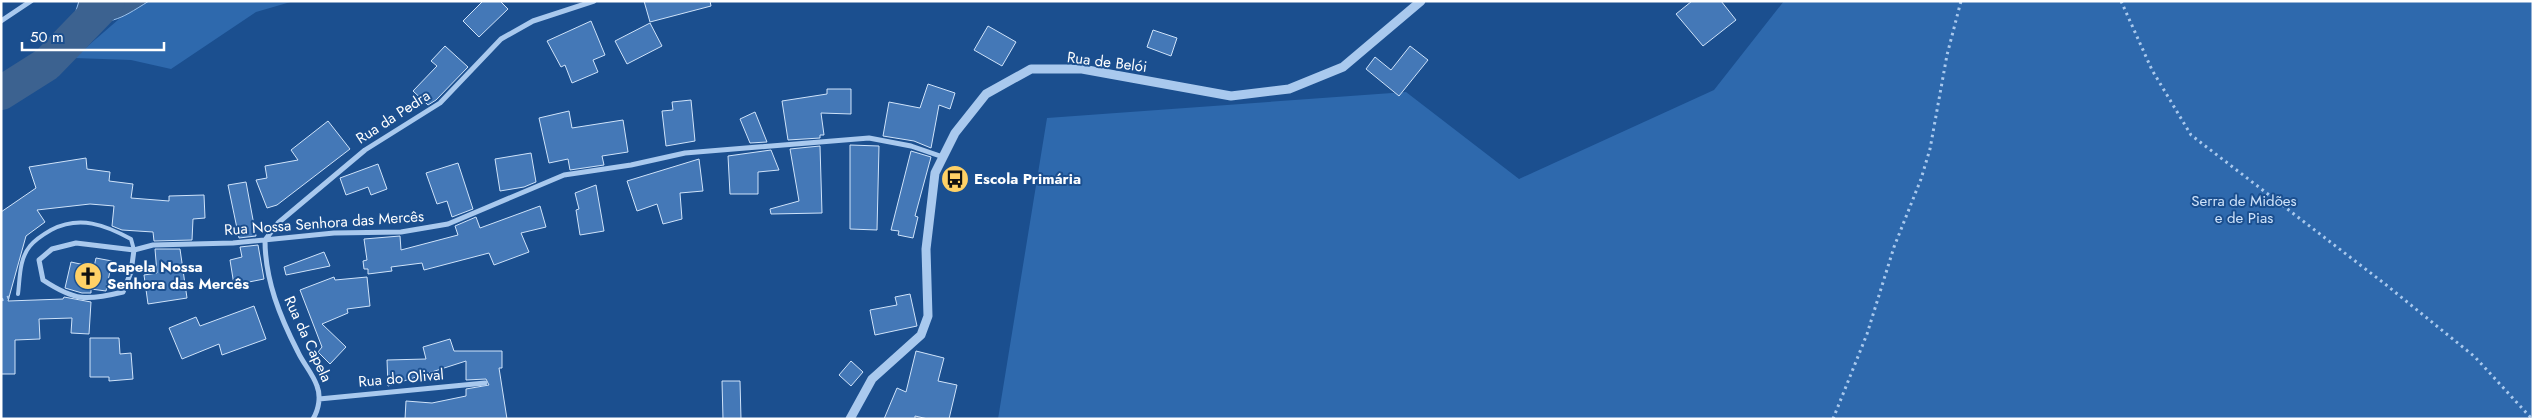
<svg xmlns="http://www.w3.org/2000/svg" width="2534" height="420" font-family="Jost,sans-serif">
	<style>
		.green { fill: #2e69ad }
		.water { fill: #3c6290; stroke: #9cc4f0 }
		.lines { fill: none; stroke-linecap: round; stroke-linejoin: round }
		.river { stroke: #3c6290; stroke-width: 34 }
		.building { fill: #4478b7; stroke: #cfe3fa }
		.path { stroke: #a9c9ee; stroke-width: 3; stroke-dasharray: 2.5 4; stroke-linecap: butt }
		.service { stroke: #a9c9ee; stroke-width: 4 }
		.minor { stroke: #a9c9ee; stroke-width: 5 }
		.tertiary { stroke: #a9c9ee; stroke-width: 9 }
		.labels { text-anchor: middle; stroke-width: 4; stroke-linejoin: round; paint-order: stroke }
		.street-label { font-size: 15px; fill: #fff; stroke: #1b4f8f }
		.poi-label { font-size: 15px; font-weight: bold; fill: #fff; stroke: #1b4f8f; text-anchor: start }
		.park-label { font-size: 15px; fill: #cfe3fa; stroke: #1b4f8f }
	</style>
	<rect width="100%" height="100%" fill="#1b4f8f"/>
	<path class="green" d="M 149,1 L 294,1 L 256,12 L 171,69 L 131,60 L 74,58 L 119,19 Z
		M 1784,1 L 2533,1 L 2533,419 L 998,419 L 1047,118 L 1406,92 L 1519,179 L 1714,90 Z"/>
	<path class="water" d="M 79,1 L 149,1 C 117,21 111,26 74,17 Z"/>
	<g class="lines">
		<path class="river" d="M 1,93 L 47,64 L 108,1"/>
	</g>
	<path class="building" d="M 483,1 L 500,1 L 508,9 L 479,37 L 463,21 Z
		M 644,1 L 710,1 L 711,6 L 650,22 Z
		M 1692,1 L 1721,1 L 1736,20 L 1703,46 L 1676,14 Z
		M 591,21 L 605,55 L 593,60 L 598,72 L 572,83 L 565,65 L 561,67 L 547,41 Z
		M 650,23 L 662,46 L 627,64 L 615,41 Z
		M 988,26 L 1016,42 L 1002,66 L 974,50 Z
		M 1153,30 L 1177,38 L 1171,56 L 1147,47 Z
		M 445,46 L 468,67 L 436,100 L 428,105 L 413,91 L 437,66 L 431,61 Z
		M 1410,46 L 1428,60 L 1399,96 L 1366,69 L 1375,57 L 1391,70 Z
		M 928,84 L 955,93 L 950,109 L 939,105 L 931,148 L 914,141 L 883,136 L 889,102 L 920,108 Z
		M 827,89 L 851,89 L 851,114 L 821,113 L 824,135 L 820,135 L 820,138 L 788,140 L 782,101 L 827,94 Z
		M 691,100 L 695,141 L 666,146 L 662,111 L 673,110 L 672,102 Z
		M 569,111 L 572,128 L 623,120 L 628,152 L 602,156 L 604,165 L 570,170 L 568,159 L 549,163 L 539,118 Z
		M 755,112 L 767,142 L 750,143 L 740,119 Z
		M 328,121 L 350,149 L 277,205 L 267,208 L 256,180 L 267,178 L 265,166 L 298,160 L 291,150 Z
		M 850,145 L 879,146 L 877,230 L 850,229 Z
		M 820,146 L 822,213 L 771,214 L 770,209 L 799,201 L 790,149 Z
		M 771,150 L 779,170 L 758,172 L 758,194 L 730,194 L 728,156 Z
		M 911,151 L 931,157 L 915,216 L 918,217 L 913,238 L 898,235 L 899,231 L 891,230 Z
		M 531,153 L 536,182 L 524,187 L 500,191 L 495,159 Z
		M 86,158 L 87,169 L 110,172 L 109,181 L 133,184 L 131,198 L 169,201 L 169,196 L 204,195 L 205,218 L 193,219 L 192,240 L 154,241 L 153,232 L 122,230 L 112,226 L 114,206 L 90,204 L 37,210 L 45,222 L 26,236 L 8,301 L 63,299 L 64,297 L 91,302 L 89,334 L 71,333 L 72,318 L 39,319 L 40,339 L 15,340 L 15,374 L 1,374 L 1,212 L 36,188 L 29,167 Z
		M 699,159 L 703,191 L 680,193 L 682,219 L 663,224 L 657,204 L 637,211 L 627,181 Z
		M 458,163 L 473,209 L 452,217 L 447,201 L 437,204 L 426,173 Z
		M 378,164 L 387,189 L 371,195 L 368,187 L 346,195 L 340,178 Z
		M 246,182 L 256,236 L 239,238 L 228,185 Z
		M 596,185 L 604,231 L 580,235 L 576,210 L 579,209 L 575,193 Z
		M 540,206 L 546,227 L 521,233 L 529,252 L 494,265 L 489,253 L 424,270 L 422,263 L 391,267 L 392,271 L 368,274 L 368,269 L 364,269 L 363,261 L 367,260 L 364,239 L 400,236 L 401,250 L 458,235 L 455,226 L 476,217 L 480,228 Z
		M 258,245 L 264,279 L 234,285 L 230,260 L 242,257 L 240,247 Z
		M 155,249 L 180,249 L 187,298 L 148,304 L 144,275 L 157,273 Z
		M 324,252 L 330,266 L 286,275 L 284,267 Z
		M 96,258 L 112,261 L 106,291 L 91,289 L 91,293 L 82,293 L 65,288 L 71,262 L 94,267 Z
		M 334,277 L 335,280 L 367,277 L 370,306 L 347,309 L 348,313 L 322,324 L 346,347 L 330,364 L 318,352 L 322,347 L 300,290 Z
		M 910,294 L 917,326 L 875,335 L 870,310 L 897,305 L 895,297 Z
		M 254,306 L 266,339 L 222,355 L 219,344 L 182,359 L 169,328 L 196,317 L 200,326 Z
		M 90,338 L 119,338 L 120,354 L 131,353 L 133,379 L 109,381 L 109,377 L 90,377 Z
		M 450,339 L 454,351 L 502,351 L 502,368 L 499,368 L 507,419 L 405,419 L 406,401 L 432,403 L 466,396 L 466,389 L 489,385 L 486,379 L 466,380 L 466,361 L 388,386 L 387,360 L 426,359 L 423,347 Z
		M 916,351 L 944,358 L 938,381 L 957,385 L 949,419 L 928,419 L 915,416 L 915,419 L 884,419 L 897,388 L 906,392 Z
		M 851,361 L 863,372 L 851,386 L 839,375 Z
		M 722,381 L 740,381 L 741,419 L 723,419 Z"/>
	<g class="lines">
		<path class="path" d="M 2121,1 L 2152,70 L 2191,135 L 2385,284 L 2475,357 L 2532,419
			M 1,300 L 9,297
			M 1833,419 L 1867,334 L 1894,247 L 1921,179 L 1930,149 L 1947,55 L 1961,1"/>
		<path class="service" d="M 18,294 C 20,279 19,259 30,246 C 35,240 44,234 51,230 C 80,215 105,225 131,239 L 134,250"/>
		<path class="minor" d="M 1,21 L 31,1
			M 265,240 L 278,223 L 365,150 L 440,103 L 501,39 L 533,21 L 594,1
			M 265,240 C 265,280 280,317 298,352 C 303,363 313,374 317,386 C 321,396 319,409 313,419
			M 134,250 L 131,272 L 123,292 C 86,301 75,301 43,280 L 39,260 L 52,249 L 76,243 L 134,250 L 153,245 L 233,243 L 334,233 L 401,232 L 448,224 L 564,175 L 631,165 L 685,153 L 869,138 L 911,146 L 943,157
			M 319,399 L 485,383"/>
		<path class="tertiary" d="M 850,419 L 872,379 L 921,335 L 928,316 L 926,249 L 935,173 L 955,133 L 986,94 L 1031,69 L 1082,69 L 1231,96 L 1289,89 L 1343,67 L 1421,1"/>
	</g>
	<defs>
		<g id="bus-disc" transform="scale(1.4375)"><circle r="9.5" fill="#ffd166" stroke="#1b4f8f"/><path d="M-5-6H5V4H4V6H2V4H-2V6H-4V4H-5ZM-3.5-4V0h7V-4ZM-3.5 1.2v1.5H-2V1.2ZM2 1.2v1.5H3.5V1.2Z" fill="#111"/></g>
		<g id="church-disc" transform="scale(1.4375)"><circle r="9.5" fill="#ffd166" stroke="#1b4f8f"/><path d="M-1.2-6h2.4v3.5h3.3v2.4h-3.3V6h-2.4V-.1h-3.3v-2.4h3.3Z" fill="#111"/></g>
	</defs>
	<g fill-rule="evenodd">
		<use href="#bus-disc" x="955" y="179"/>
		<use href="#church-disc" x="88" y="276"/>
	</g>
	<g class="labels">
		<g class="street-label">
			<text transform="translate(1107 62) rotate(7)" y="5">Rua de Belói</text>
			<text transform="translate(393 117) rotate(-33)" y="5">Rua da Pedra</text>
			<text transform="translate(324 223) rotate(-4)" y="5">Rua Nossa Senhora das Mercês</text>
			<text transform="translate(308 339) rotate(65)" y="5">Rua da Capela</text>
			<text transform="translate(401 378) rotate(-5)" y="5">Rua do Olival</text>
		</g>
		<g class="poi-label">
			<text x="974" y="184">Escola Primária</text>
			<text x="107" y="272">Capela Nossa<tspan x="107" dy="17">Senhora das Mercês</tspan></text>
		</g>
		<g class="park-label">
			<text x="2244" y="206">Serra de Midões<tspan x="2244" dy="17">e de Pias</tspan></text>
		</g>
	</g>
	<rect width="2534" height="420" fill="none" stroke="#ffffff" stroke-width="5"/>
	<path d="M22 42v8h142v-8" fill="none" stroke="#ffffff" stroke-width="2.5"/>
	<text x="30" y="42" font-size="15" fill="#ffffff" stroke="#1b4f8f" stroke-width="4" paint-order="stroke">50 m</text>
</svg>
